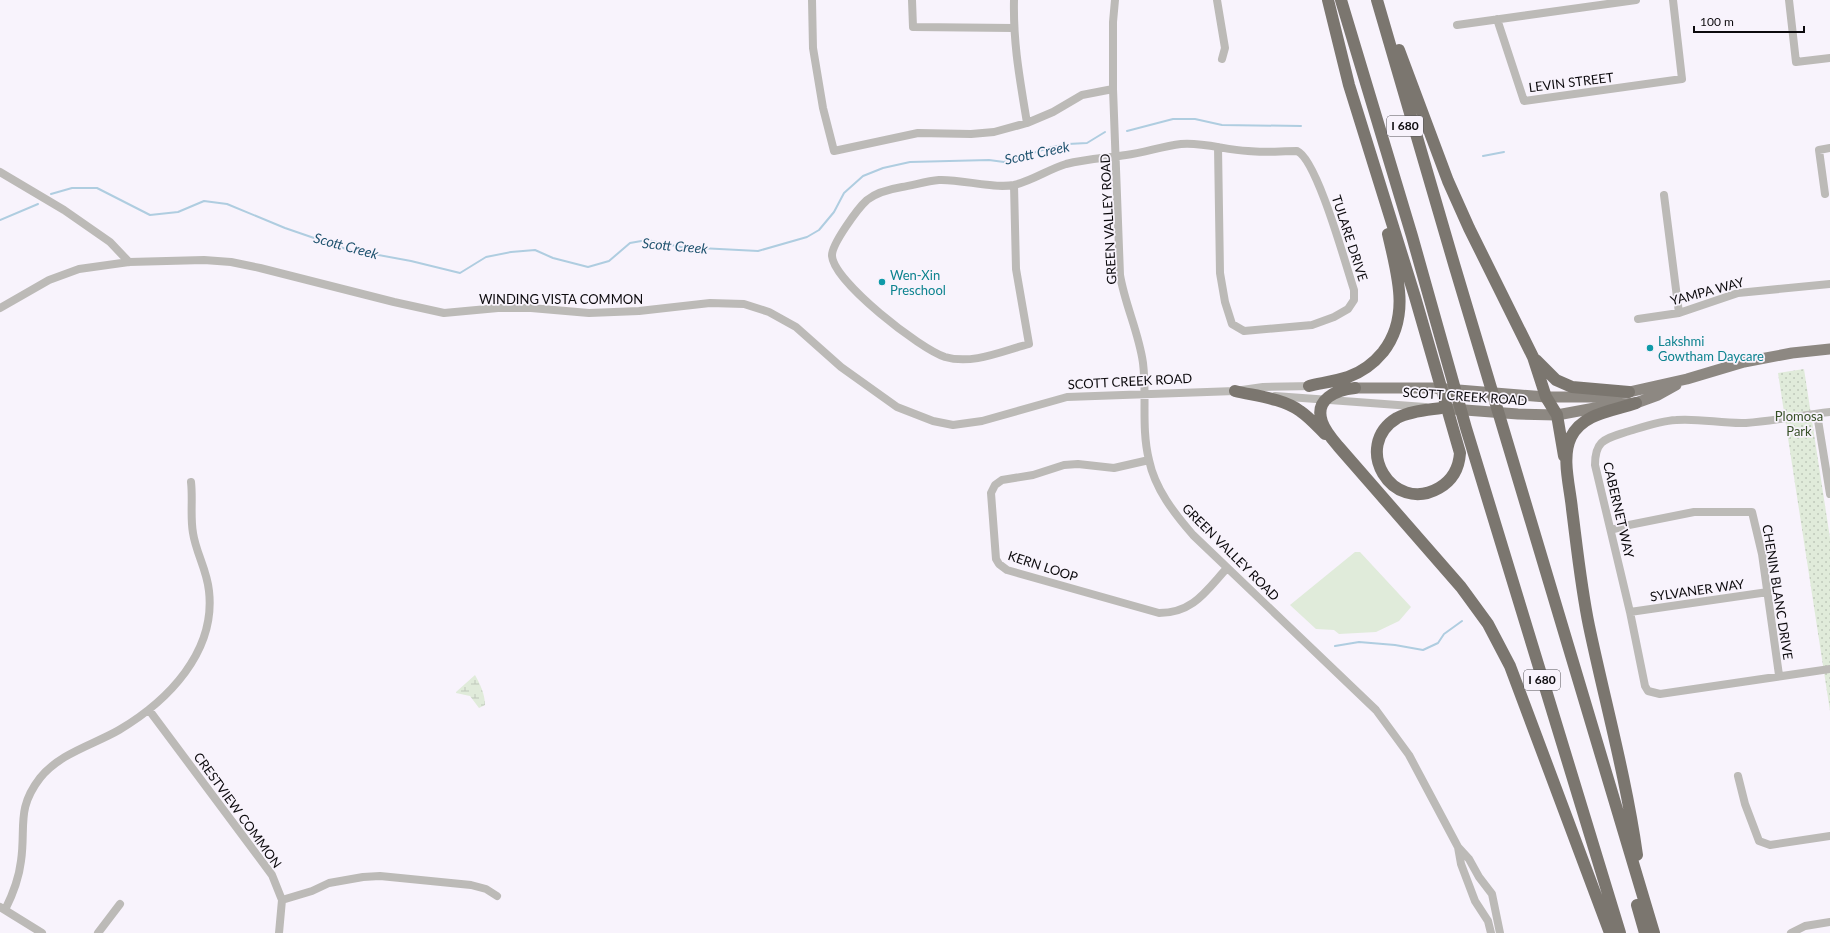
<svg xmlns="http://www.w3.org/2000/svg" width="1830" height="933" font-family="Lato,sans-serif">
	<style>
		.grass { fill: #e0ebda }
		.wetland { fill: url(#wetland-marsh) }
		.park { fill: url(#park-dots) }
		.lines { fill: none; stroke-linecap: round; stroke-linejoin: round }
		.stream { stroke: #afcde0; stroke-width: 2 }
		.minor { stroke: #bcbab7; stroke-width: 8 }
		.major { stroke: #8d8882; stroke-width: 11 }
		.highway { stroke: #7b766f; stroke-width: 12 }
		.culture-dot { fill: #0f9aa8; stroke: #f8f3fc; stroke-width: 1.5 }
		.labels { text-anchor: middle; stroke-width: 3.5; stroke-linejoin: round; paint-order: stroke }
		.shield { fill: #f8f3fc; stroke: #535055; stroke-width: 1 }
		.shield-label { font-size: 12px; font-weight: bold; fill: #0c0a0d }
		.street-label { font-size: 13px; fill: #0c0a0d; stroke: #f8f3fc }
		.culture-label { font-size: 13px; fill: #0d838f; stroke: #f8f3fc; text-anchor: start }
		.park-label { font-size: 13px; fill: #375027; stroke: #f8f3fc }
		.water-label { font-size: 14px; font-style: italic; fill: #215470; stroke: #f8f3fc }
	</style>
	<defs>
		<pattern id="wetland-marsh" width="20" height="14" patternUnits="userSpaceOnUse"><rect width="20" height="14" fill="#e0ebda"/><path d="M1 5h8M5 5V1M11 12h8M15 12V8" fill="none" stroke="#bfc8ba"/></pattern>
		<pattern id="park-dots" width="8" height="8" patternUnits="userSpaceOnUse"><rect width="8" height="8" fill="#e0ebda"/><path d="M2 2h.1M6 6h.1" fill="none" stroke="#bfc8ba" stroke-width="1.8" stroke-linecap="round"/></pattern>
	</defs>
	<rect width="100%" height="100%" fill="#f8f3fc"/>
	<path class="grass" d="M 1355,552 L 1360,552 L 1411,607 L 1399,621 L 1376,632 L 1339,634 L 1334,630 L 1316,629 L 1290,605 Z"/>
	<path class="wetland" d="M 475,675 C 480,684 485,694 485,705 L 479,708 L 470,696 L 456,693 L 456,692 Z"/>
	<path class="park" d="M 1804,369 L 1830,538 L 1830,711 L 1778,373 Z"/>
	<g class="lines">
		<path class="stream" d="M 1127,131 L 1173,119 L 1195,119 L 1222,125 L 1301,126
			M 1483,156 L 1504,152
			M 51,194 L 72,188 L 97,188 L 150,215 L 178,212 L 204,201 L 227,204 L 285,228 L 346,249 L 411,261 L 460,273 L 486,257 L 511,252 L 535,250 L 553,258 L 588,267 L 609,261 L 630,243 L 647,240 L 681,247 L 758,251 L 807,237 L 819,230 L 834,212 L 844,193 L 863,176 L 883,168 L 910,162 L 989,160 L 1004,162 L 1052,147 L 1068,144 L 1087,143 L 1105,132
			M 0,220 L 38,204
			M 1335,646 L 1359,642 L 1395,645 L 1423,650 L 1438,643 L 1444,634 L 1462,621"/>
		<path class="minor" d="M 812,0 L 813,48 L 823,108 L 834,151 L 918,133 L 971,134 L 994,132 L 1027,123 L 1053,112 L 1082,95 L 1113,89
			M 912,0 L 913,27 L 1013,28
			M 1014,0 C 1013,44 1020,80 1027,123
			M 1115,0 L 1113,22 L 1113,89 L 1120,275 C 1125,305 1139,333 1143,363 C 1147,395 1141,428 1149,460 C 1155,489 1174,513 1193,535 L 1376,710 L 1409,755 L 1458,847 L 1469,859 L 1479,877 L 1492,894 L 1500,933
			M 1217,0 L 1225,48 L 1222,59
			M 1789,0 L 1796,62 L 1830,58
			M 1497,19 L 1524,101 L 1682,79 L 1673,0
			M 1457,25 L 1636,0
			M 0,172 L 64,210 L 110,242 L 129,262
			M 1014,185 L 1016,269 L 1029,344 C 1002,351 973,365 945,357 C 920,349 834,282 832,256 C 831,245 858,208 867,200 C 877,192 890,189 902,187 C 914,185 927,181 939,180 C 962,179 992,189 1014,185 C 1032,181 1049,169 1066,164 C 1086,159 1106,158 1126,155 C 1144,153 1162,146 1181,144 C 1204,142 1225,150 1248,151 C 1264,153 1280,151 1297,151 C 1317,159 1346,266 1354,290 L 1354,300 L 1348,309 L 1334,317 L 1312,325 L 1244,331 L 1232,324 L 1225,302 L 1220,273 L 1218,147
			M 1825,194 L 1819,150 L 1830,148
			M 1664,195 L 1679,313
			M 0,308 L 49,280 L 79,269 L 129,262 L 204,260 L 231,262 L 260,268 L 394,302 L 444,313 L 498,308 L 531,308 L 589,313 L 639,311 L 710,303 L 744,304 L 769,312 L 796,327 L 841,367 L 897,407 L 933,421 L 953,425 L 982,421 L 1067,397 L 1235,391 L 1263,387 L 1314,386
			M 1638,319 L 1679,313 L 1738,293 L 1830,284
			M 1275,396 L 1425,407
			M 1830,412 C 1802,415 1774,421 1746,423 C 1722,424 1700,418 1676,420 C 1659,421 1643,427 1626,432 C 1605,439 1595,440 1595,465 L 1630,612 L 1645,686 L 1648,691 L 1660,694 L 1830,669
			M 1817,414 L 1830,494
			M 1149,460 L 1114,468 L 1078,464 L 1064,465 L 1033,475 L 1002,480 L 995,485 L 991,493 L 996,559 L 999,564 L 1007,570 L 1159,613 C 1193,613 1206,591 1227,568
			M 1611,530 L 1629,525 L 1694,512 L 1752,512 L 1762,554 L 1779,675
			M 1630,612 L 1768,592
			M 149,710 L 272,875 L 282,900 L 279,933
			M 1738,776 L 1745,804 L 1759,841 L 1770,845 L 1830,836
			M 1458,847 L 1461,864 L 1475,901 L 1488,921 L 1491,933
			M 282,900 L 312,891 L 329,883 L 363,877 L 380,876 L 471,885 L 486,889 L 497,896
			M 0,907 L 42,933
			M 5,910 C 13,894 19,878 21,861 C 26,827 16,809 40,778 C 60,753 93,745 119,730 C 168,701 216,652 209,591 C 207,570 196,553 193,533 C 190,516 193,499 191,482
			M 98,933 L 120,904
			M 1791,933 L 1805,926 L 1830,922"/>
		<path class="major" d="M 1355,388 L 1434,388 L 1546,397 L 1592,397 L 1629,392 L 1687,379 L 1744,362 L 1792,353 L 1830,349
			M 1452,409 L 1518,414 L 1557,415 L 1611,405 L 1636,403 L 1658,395 L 1676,385"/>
		<path class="highway" d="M 1328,0 L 1349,85 L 1415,297 L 1460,453 C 1459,468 1453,480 1439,488 C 1392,515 1351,446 1397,418 C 1410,411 1427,410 1441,408
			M 1341,0 L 1412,236 L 1466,428 L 1620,933
			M 1377,0 L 1454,264 L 1654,933
			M 1399,50 L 1448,181 L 1469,228 L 1533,357 L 1546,397 L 1557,415 L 1564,456
			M 1536,360 L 1556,380 L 1572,387 L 1629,392
			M 1309,386 C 1322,383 1336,381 1348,377 C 1362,372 1374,363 1383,352 C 1411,316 1397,274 1388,234
			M 1355,388 C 1336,390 1314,399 1322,422 C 1325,431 1332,439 1338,446 L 1461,587 L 1488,624 L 1510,666 L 1610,933
			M 1235,391 C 1255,396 1282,398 1300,411 C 1309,417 1317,426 1325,434
			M 1636,403 C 1613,411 1583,413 1571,437 C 1561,457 1570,487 1572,509 C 1577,548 1581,587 1589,626 C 1605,702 1626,777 1637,855
			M 1637,905 L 1645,933"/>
	</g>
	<g class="culture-dot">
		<circle cx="882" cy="282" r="4"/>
		<circle cx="1650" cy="348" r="4"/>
	</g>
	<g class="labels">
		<g class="shield">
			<rect x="1387" y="116" width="36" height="20" rx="3"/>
			<rect x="1524" y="670" width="36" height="20" rx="3"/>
		</g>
		<g class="shield-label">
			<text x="1405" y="130">I 680</text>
			<text x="1542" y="684">I 680</text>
		</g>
		<g class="street-label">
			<text transform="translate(1571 82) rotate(-7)" y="5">LEVIN STREET</text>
			<text transform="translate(1108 219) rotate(-93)" y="5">GREEN VALLEY ROAD</text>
			<text transform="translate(1350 238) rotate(72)" y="5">TULARE DRIVE</text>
			<text transform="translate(1707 291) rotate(-15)" y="5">YAMPA WAY</text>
			<text x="561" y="304">WINDING VISTA COMMON</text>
			<text transform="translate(1130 381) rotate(-3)" y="5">SCOTT CREEK ROAD</text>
			<text transform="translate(1465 396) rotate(4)" y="5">SCOTT CREEK ROAD</text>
			<text transform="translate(1619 510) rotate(77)" y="5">CABERNET WAY</text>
			<text transform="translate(1231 552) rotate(45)" y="5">GREEN VALLEY ROAD</text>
			<text transform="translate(1043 566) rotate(18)" y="5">KERN LOOP</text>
			<text transform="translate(1697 590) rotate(-8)" y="5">SYLVANER WAY</text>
			<text transform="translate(1778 592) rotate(81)" y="5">CHENIN BLANC DRIVE</text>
			<text transform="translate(238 810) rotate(54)" y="5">CRESTVIEW COMMON</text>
		</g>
		<g class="culture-label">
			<text x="890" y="280">Wen-Xin<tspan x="890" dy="15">Preschool</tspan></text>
			<text x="1658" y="346">Lakshmi<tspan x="1658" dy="15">Gowtham Daycare</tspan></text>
		</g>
		<g class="park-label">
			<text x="1799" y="421">Plomosa<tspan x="1799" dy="15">Park</tspan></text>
		</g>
		<g class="water-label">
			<text transform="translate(1037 153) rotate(-12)" y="5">Scott Creek</text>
			<text transform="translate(346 246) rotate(15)" y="5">Scott Creek</text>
			<text transform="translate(675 246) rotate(5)" y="5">Scott Creek</text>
		</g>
	</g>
	<path d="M1694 26v6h110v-6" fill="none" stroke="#0c0a0d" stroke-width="2"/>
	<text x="1700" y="26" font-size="12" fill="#0c0a0d" stroke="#f8f3fc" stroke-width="3" paint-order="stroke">100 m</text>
</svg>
